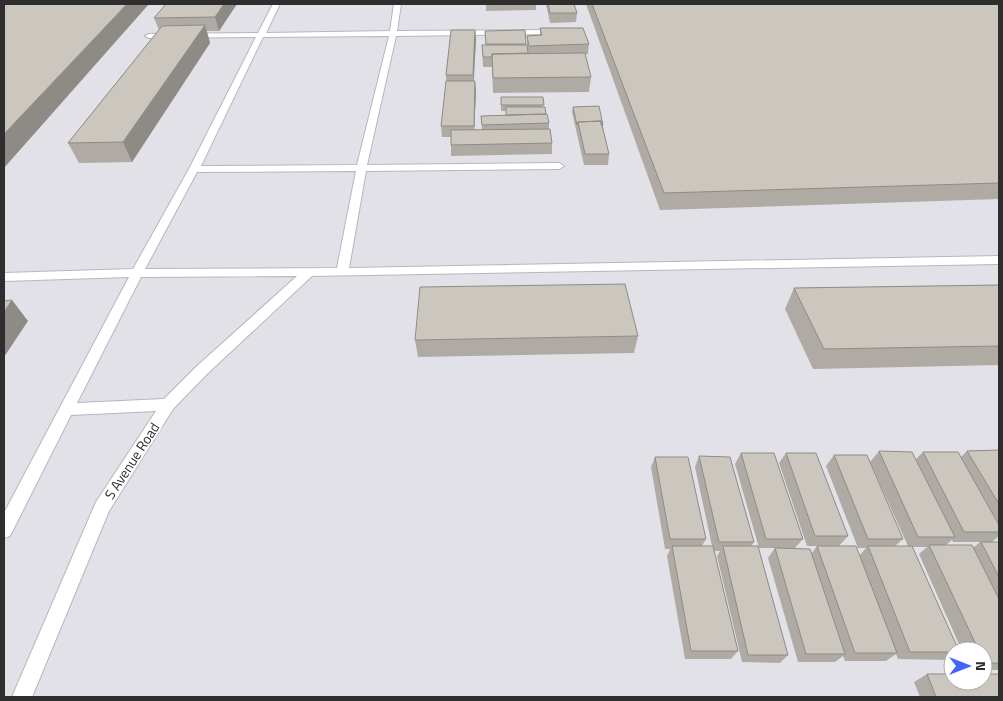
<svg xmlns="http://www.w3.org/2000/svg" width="1003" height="701" font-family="'Titillium Web',sans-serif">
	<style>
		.industrial { fill: #e3e1e8; fill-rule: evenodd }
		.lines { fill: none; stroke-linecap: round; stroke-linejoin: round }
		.service-casing { stroke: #b4b7c1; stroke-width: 2 }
		.service { fill: #fff; fill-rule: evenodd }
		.wall { fill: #afaba4; fill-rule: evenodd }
		.shaded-wall { fill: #8e8b86 }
		.building { fill: #cbc7bf; stroke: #8e8b86 }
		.labels { text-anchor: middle; stroke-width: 4; stroke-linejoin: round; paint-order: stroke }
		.street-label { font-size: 14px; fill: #2e2e2e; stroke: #fff }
	</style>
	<rect width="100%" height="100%" fill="#efe9e1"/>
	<path class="industrial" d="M 4,4 L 999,4 L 999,697 L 4,697 ZM 953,651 L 983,651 L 983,681 L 953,681 Z"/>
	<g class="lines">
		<g class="service-casing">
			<path id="service" d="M 273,4 L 280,4 L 266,33 L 390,31 L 394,4 L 401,4 L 397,31 L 558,30 L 562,32 L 558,34 L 396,36 L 367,165 L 559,163 L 564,166 L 559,169 L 366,171 L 349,268 L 999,256 L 999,264 L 312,276 L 207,374 L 173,409 L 109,511 L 32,697 L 12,697 L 96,502 L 156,411 L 71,415 L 10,536 L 4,538 L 4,513 L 129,277 L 4,281 L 4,273 L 133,269 L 189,169 L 256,37 L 149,38 L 145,36 L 149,34 L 258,33 ZM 389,36 L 357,165 L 201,166 L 263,37 ZM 356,171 L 337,268 L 145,269 L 197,172 ZM 297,276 L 197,366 L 164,399 L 77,403 L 141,277 Z"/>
		</g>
		<use href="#service" class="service"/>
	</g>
	<path class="wall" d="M 166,4 L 237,4 L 219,31 L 207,31 L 210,43 L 132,162 L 79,163 L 68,143 L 159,30 L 154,18 Z
		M 486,4 L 536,4 L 536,10 L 486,11 Z
		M 546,4 L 574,4 L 577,13 L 576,22 L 550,23 Z
		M 586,4 L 999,4 L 999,199 L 660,210 Z
		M 540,28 L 589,44 L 588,54 L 585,55 L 591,77 L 589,92 L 493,93 L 492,67 L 483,67 L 482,45 L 486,45 L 485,31 L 525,30 L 526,45 L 527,45 L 527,36 L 540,35 Z
		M 475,30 L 476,40 L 474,81 L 476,91 L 474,130 L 482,130 L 481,116 L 506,115 L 506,111 L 501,111 L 501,97 L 543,97 L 543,107 L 549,123 L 549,129 L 552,143 L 552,154 L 451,156 L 451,137 L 442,137 L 441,126 L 446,81 L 446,75 Z
		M 573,107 L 603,125 L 603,130 L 609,154 L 608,165 L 584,165 L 572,112 Z
		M 999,285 L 999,365 L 813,369 L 785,309 L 794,288 Z
		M 638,336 L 634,353 L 418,357 L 415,340 Z
		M 999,450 L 999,536 L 992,542 L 999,542 L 999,670 L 983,670 L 983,651 L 962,651 L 919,554 L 927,547 L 912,547 L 953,651 L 953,656 L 947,660 L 898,659 L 896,654 L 886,661 L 845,661 L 843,656 L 835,662 L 798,662 L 768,558 L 775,548 L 812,553 L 817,546 L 807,546 L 779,463 L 786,453 L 848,536 L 839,546 L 859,556 L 866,548 L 858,548 L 826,466 L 834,455 L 903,539 L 895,546 L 908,546 L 870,462 L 879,451 L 916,459 L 923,452 L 961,457 L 967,451 ZM 952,540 L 953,542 L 980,542 L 973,548 L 946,545 Z
		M 741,453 L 803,539 L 795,548 L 759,548 L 735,464 Z
		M 699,456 L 754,542 L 751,546 L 788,655 L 780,663 L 742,662 L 717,556 L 720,551 L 714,551 L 738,651 L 731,659 L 685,659 L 667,556 L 670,549 L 665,549 L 651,467 L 655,457 L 706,539 L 702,546 L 712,546 L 695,467 Z
		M 927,674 L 999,697 L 920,697 L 914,682 Z"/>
	<path class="shaded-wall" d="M 127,4 L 149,4 L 4,168 L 4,134 Z
		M 224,4 L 237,4 L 219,31 L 215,17 Z
		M 205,25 L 210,43 L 132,162 L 123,142 Z
		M 475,30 L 476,40 L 473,86 L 473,75 Z
		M 475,81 L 476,91 L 474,137 L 474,126 Z
		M 12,300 L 28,321 L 4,357 L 4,312 Z"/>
	<path class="building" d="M 4,4 L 127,4 L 4,134 Z
		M 166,4 L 224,4 L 215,17 L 154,18 Z
		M 548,4 L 574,4 L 577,13 L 550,13 Z
		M 592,4 L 999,4 L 999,183 L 664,193 Z
		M 205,25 L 123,142 L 68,143 L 162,26 Z
		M 540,28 L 583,28 L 589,44 L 529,46 L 527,36 L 542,35 Z
		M 451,30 L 475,30 L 473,75 L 446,75 Z
		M 525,30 L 526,44 L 486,44 L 485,31 Z
		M 482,45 L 527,45 L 528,53 L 492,54 L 492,57 L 483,57 Z
		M 585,53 L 591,77 L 493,78 L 492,54 Z
		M 446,81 L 475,81 L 474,126 L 441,126 Z
		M 501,97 L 543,97 L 544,105 L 501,105 Z
		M 599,106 L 603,125 L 601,125 L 601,121 L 578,122 L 577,125 L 573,107 Z
		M 506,107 L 545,107 L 546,114 L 506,115 Z
		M 547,114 L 549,123 L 482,125 L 481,116 Z
		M 601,121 L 609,154 L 585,154 L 578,122 Z
		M 550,129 L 552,143 L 451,145 L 451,130 Z
		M 625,284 L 638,336 L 415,340 L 420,287 Z
		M 999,285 L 999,346 L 824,349 L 794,288 Z
		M 12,300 L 4,312 L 4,301 Z
		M 999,450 L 999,504 L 967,451 Z
		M 879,451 L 912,452 L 955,537 L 918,537 Z
		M 923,452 L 958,452 L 999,525 L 999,532 L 964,532 Z
		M 741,453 L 774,453 L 803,539 L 766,539 Z
		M 786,453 L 816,453 L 848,536 L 815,536 Z
		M 834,455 L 867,455 L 903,539 L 868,539 Z
		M 699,456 L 730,457 L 754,542 L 719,542 Z
		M 655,457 L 688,457 L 706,539 L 670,539 Z
		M 981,542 L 999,542 L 999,577 Z
		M 929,545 L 972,545 L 999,599 L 999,663 L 984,663 L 983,660 L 983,651 L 979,651 Z
		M 672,546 L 713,546 L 738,651 L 691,651 Z
		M 723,546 L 758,546 L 788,655 L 748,655 Z
		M 817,546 L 856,546 L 897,653 L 855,653 Z
		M 868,546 L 912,546 L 959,651 L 953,651 L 953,652 L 910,652 Z
		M 775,548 L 810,549 L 845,654 L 806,654 Z
		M 927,674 L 953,674 L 953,681 L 983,681 L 983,674 L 998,674 L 999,676 L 999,697 L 936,697 Z"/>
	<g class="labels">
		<g class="street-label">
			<text transform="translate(132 461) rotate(-57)" y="5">S Avenue Road</text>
		</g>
	</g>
	<rect width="1003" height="701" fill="none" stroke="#2e2e2e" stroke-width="10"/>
	<g transform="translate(968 666) rotate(90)"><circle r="24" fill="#ffffff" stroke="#ababab"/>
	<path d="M0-4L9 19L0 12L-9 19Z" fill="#4264fb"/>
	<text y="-8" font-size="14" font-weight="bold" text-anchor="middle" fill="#2e2e2e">N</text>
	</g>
</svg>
